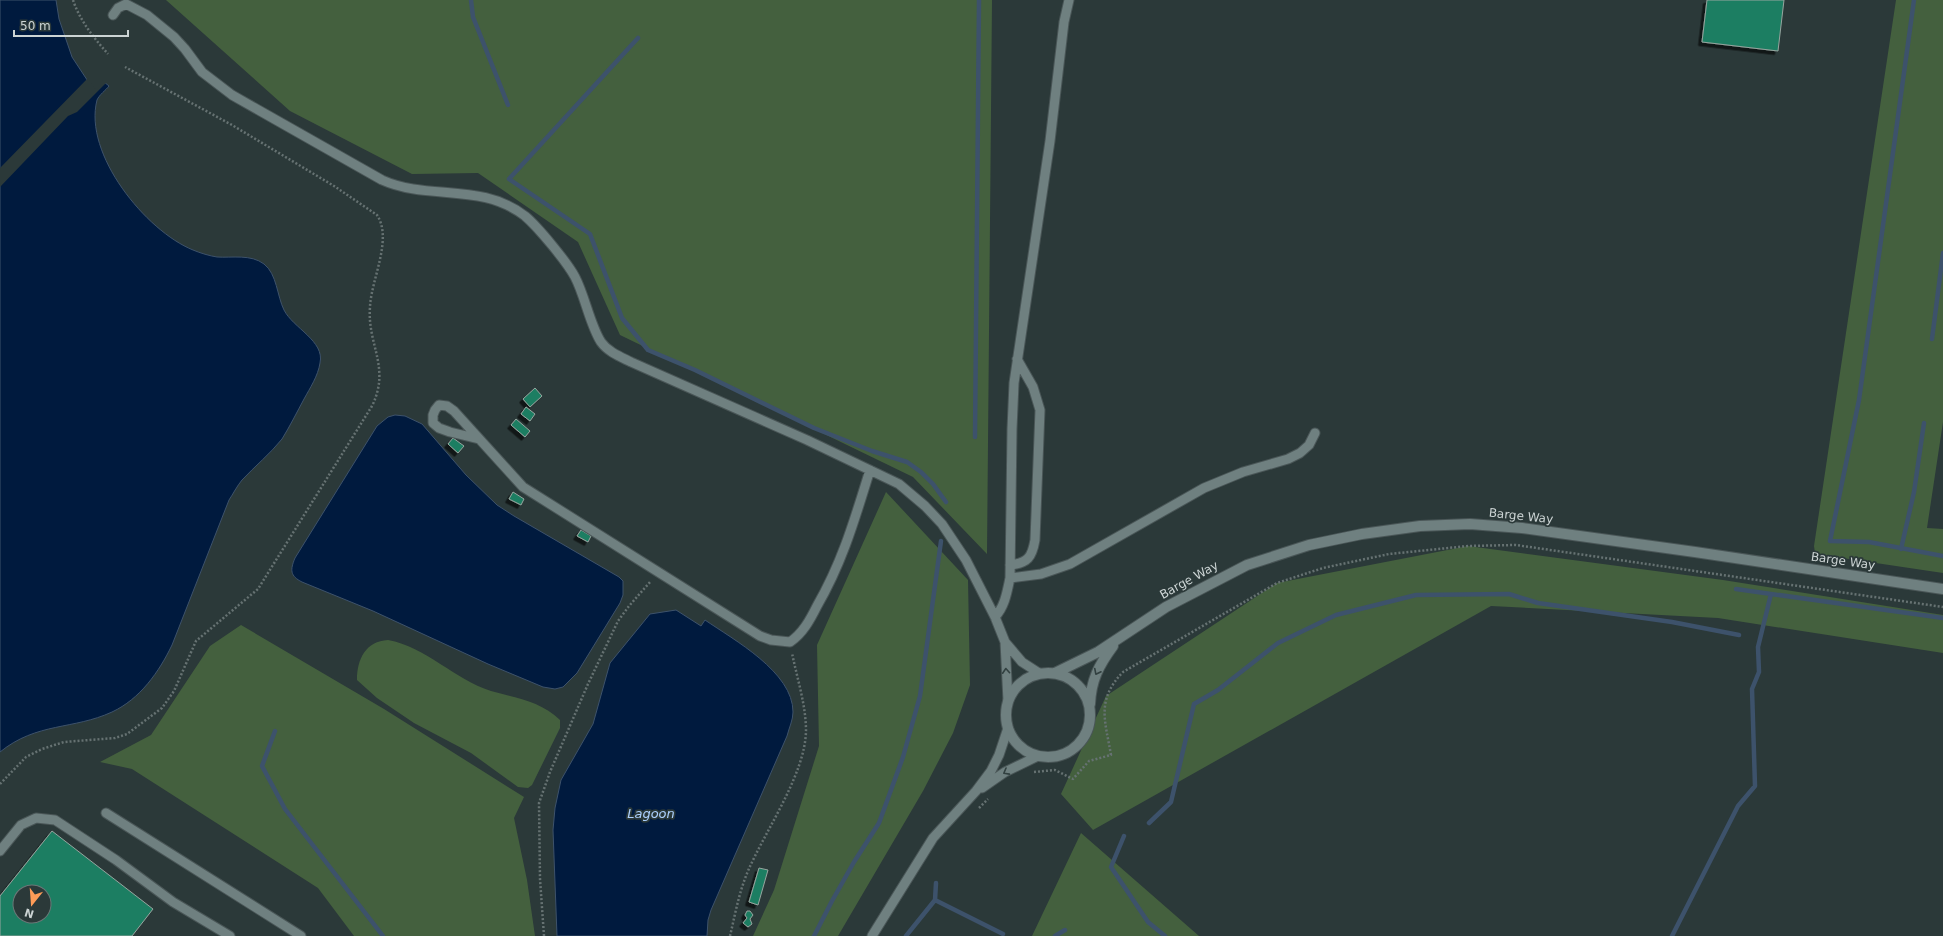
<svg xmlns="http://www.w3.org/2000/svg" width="1943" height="936" font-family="'DejaVu Sans',sans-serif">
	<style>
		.green { fill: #44603e }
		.water { fill: #001a3e; stroke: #3d526b }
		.pier { fill: #2b3939 }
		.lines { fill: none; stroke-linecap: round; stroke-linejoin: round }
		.stream { stroke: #3d526b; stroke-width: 4.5 }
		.building { fill: #1f7e62; stroke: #96a59f; fill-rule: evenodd; filter: url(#shadow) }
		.service-casing { stroke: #4a5657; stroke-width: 11 }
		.minor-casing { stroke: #4a5657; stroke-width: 12 }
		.path { stroke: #667272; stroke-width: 2.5; stroke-dasharray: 2 2; stroke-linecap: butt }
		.service { stroke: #6f8080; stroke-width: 9 }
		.minor { stroke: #6f8080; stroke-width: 10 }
		.oneway { stroke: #324040 }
		.labels { text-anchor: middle; stroke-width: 3.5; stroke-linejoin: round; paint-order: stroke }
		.street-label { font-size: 12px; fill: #ccd4d4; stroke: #2b3939 }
		.water-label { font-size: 13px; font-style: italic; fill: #acd0fe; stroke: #2b3939 }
	</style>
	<defs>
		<filter id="shadow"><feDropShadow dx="-3.5" dy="3.5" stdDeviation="0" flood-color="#0009"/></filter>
	</defs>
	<rect width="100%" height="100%" fill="#2b3939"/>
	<path class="green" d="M 166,0 L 992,0 L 987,554 L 913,477 L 620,335 L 578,242 L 478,173 L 412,174 L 290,111 Z
		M 1896,0 L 1943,0 L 1943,422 L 1927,528 L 1943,529 L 1943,573 L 1822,555 L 1815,553 L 1814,546 Z
		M 886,492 L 968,580 L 970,685 L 953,733 L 923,791 L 838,936 L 753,936 L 774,890 L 819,746 L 817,645 Z
		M 1468,546 L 1723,580 L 1943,615 L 1943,653 L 1718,618 L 1491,606 L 1093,830 L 1061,794 L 1106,696 L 1277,583 Z
		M 241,625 L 384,709 L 524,797 L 514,818 L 527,880 L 535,936 L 354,936 L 318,888 L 132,769 L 100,762 L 151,735 L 210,646 Z
		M 388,640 C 426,647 454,679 491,691 C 516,698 541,701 560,720 L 560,728 L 532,785 L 528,788 L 518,787 L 471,753 L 414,723 L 377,698 L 357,680 C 357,659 366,641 388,640 Z
		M 1081,833 L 1199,936 L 1032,936 Z"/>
	<path class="water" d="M 0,0 L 56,0 L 59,19 L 72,57 L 95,92 L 104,82 L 109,86 C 106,90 99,95 97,100 C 83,154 146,231 193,250 C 200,253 210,256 217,257 C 232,258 251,254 264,264 C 277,274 277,296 284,310 C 293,328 325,341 320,363 C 318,376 310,388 304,399 C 297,412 290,426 282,439 C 270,454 255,466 242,480 C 237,486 233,494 229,500 L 172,645 C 159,672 140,699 112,712 C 73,730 37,722 0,752 Z
		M 395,415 L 405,416 L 422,424 L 466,475 L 497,505 L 514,516 L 619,577 L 623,581 L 623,595 L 620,603 L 577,673 L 563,687 L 555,689 L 543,687 L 488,664 L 373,611 L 302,582 C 290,576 290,570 295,558 L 377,426 L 388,417 Z
		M 676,610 L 701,626 L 705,620 C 734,640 793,672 793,712 C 793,720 789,728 787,736 L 711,910 L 708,920 L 707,936 L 557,936 L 553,830 L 555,808 L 561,780 L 593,724 L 610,663 L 650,614 Z"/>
	<path class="pier" d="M 88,78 L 95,89 L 103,80 L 107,82 L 77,112 L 68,116 L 0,187 L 0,168 Z"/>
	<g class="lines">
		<path class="stream" d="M 471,0 L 473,17 L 508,105
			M 1914,0 L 1859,400 L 1830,541 L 1869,542 L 1943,556
			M 638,38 L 509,179 L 590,234 L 622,318 L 648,350 L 695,370 L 814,428 L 872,451 L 907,462 L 921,472 L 933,484 L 946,502
			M 1932,339 L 1943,253
			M 975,437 L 979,0
			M 1901,549 L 1914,492 L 1924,423
			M 1736,589 L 1943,618
			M 275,731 L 262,766 L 285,809 L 383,936
			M 1149,823 L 1171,802 L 1194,704 L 1218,690 L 1278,643 L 1336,615 L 1416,595 L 1509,594 L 1538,603 L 1672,622 L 1739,635
			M 1124,836 L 1111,867 L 1148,922 L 1165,936
			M 935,900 L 936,883
			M 814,936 L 832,901 L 854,862 L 879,823 L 903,757 L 920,696 L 941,541
			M 906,936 L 935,900 L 1003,934
			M 1055,936 L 1065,930
			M 1672,936 L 1738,806 L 1755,786 L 1752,689 L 1759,672 L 1758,647 L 1771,594"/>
	</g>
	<path class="building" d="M 1707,0 L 1784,0 L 1778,51 L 1702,42 Z
		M 535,388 L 542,396 L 530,407 L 523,399 Z
		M 526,407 L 535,414 L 530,421 L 521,414 Z
		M 516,419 L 530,431 L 525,437 L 511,425 Z
		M 453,438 L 464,446 L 458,453 L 448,444 Z
		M 513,492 L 524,499 L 521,505 L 509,499 Z
		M 581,530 L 591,536 L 588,542 L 577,536 Z
		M 52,831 L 153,909 L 132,936 L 0,936 L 0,896 ZM 20,892 L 44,892 L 44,916 L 20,916 Z
		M 759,868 L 768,870 L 758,905 L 749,902 Z
		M 747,911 L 750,911 L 753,915 L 750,919 L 752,924 L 748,927 L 743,923 L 747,918 L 745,915 Z"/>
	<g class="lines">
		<g class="service-casing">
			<path id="service" d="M 113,15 L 118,8 L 126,4 L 147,15 L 174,37 L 185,49 L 202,72 L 232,95 L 382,180 C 429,201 481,182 525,216 C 538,227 567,262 575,277 C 585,296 590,325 601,342 C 608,352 621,357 631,362 L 807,440 L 899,484 L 925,506 L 942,524 L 966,560 L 995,617 L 1005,642 L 1022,662 L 1039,673
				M 479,439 L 450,432 L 439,428 L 433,423 L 433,415 L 435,410 L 439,405 L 447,406 L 454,411 L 523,487 L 760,636 L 771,640 L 790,642 C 803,633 810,620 817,606 C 843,561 855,518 870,470
				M 1010,565 C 1028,563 1032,557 1035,540 L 1040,410 L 1033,387 L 1017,359
				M 1010,578 L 1041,574 L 1070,564 L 1204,488 L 1243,472 L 1288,459 L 1300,453 L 1309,445 L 1315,433
				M 995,617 C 1005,606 1007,592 1010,578 L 1012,429 L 1014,383 L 1050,141 L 1064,22 L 1069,0
				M 1005,642 L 1008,701
				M 982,788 L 1005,772 L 1038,756
				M 106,813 L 301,936
				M 0,851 L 21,825 L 36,818 L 55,820 L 116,860 L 173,902 L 230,936
				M 872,936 L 933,838 L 976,791 L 991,771 L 999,755 L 1008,728"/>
		</g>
		<g class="minor-casing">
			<path id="minor" d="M1006 715a42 42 0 1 1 84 0a42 42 0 1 1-84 0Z
				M 1055,673 L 1098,652 L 1166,607 L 1247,565 L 1309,545 L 1362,534 L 1420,526 L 1470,524 L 1522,528 L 1695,552 L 1943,589
				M 1090,704 C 1091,680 1099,665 1113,646"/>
		</g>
		<path class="path" d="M 73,0 C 80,21 94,38 108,54
			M 1034,772 L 1055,770 L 1073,779 L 1089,761 L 1111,755 C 1105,720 1096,700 1123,672 L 1277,583 L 1323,568 L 1389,554 L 1468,546 L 1516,545 L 1943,607
			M 0,784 L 26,757 L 42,749 L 64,742 L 115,738 L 127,734 L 162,708 L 174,691 L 196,641 L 258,589 L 372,406 C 391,367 367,345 370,307 C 371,280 393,239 377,215 L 334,186 L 232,125 L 125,67
			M 979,808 L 988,799
			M 544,936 L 540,879 L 539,803 L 550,772 L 588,684 L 618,621 L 629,606 L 651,581
			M 730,936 C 735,915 739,892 748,871 C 765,831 805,775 806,731 C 806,705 797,678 792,653"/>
		<use href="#service" class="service"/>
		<use href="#minor" class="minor"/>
	</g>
	<defs><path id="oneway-chevron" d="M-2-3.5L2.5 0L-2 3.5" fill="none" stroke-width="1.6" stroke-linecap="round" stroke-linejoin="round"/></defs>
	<g class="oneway">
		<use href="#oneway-chevron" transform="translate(1006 671) rotate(-94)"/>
		<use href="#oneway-chevron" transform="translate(1097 672) rotate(117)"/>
		<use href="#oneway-chevron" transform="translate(1006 772) rotate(151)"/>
	</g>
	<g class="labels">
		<g class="street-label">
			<text transform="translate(1521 516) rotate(6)" y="4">Barge Way</text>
			<text transform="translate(1843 561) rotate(8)" y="4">Barge Way</text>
			<text transform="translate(1189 580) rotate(-29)" y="4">Barge Way</text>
		</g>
		<g class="water-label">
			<text x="651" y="818">Lagoon</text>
		</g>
	</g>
	<g transform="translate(32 904) rotate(197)"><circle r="19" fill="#2b3939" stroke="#6b7777"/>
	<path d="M0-3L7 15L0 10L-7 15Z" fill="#fe9c57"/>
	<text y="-6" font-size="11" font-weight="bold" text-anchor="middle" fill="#ccd4d4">N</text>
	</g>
	<path d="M14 30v6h114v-6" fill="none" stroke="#ccd4d4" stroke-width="2"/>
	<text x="20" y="30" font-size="12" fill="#ccd4d4" stroke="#2b3939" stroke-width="3" paint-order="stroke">50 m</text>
</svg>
